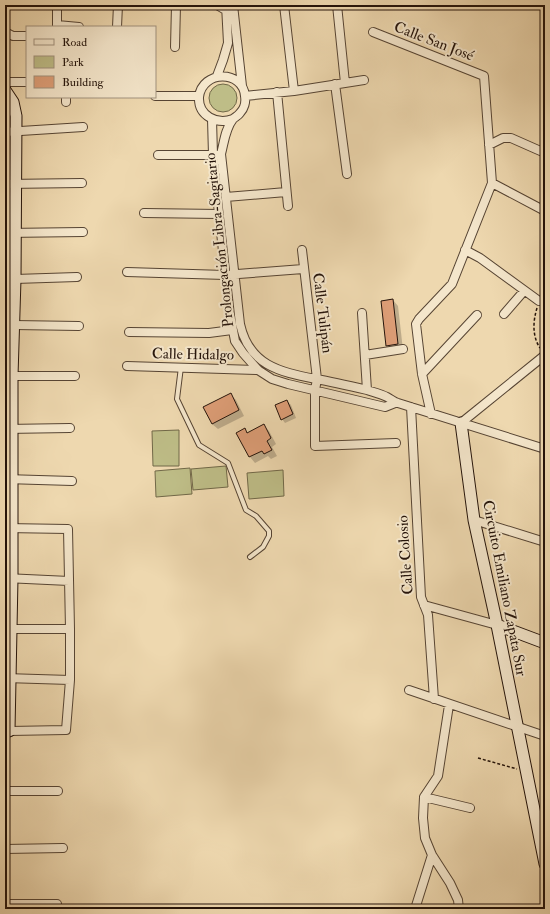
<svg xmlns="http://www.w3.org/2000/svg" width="550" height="914" font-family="'IM FELL Double Pica',serif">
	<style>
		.green { fill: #bebd87; stroke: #716848 }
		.shadow { fill: #0003 }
		.building { fill: #de9e77; stroke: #24130a }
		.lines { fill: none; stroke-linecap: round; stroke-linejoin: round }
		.lane-casing { stroke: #564433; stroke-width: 6 }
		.street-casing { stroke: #564433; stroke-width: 10 }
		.secondary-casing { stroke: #24130a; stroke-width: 13 }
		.path { stroke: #24130a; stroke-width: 1.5; stroke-dasharray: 3 2; stroke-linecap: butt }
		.lane { stroke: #f4e6cb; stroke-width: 4 }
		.street { stroke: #f4e6cb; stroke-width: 8 }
		.secondary { stroke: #f4e6cb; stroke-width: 11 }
		.labels { text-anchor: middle; stroke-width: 4; stroke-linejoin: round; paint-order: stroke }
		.street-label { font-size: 15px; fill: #24130a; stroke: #f4e6cb }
	</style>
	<rect width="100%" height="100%" fill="#eed8af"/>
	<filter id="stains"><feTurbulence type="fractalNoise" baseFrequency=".005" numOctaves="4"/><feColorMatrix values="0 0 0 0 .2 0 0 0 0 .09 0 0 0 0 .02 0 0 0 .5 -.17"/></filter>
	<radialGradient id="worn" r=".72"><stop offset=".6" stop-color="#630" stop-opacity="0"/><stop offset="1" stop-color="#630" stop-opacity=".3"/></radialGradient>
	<path class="green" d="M209 98a14 14 0 1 1 28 0a14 14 0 1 1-28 0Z
		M 179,430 L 179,466 L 153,466 L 152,431 Z
		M 226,466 L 228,487 L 193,490 L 191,469 Z
		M 190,468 L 192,494 L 156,497 L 155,471 Z
		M 283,470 L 284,496 L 249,499 L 247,473 Z"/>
	<path class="shadow" d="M 393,300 L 398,306 L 403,350 L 393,351 L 387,346 Z
		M 230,394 L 236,400 L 244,416 L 218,429 L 212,424 Z
		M 287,401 L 291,405 L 296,418 L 285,423 L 282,419 Z
		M 263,425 L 269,431 L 276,444 L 272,447 L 277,456 L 271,459 L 268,456 L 255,463 L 250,457 L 238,433 L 245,430 L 248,433 Z"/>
	<path class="building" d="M 393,299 L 398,344 L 386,346 L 381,301 Z
		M 231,393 L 239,410 L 212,424 L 203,407 Z
		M 287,400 L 293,414 L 281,420 L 275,405 Z
		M 264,424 L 271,438 L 267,441 L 272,450 L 264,454 L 262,451 L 249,457 L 236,433 L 245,428 L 247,433 Z"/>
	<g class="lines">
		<g class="lane-casing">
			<path id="lane" d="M 181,367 L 177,399 L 199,445 L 228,463 L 246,510 L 256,516 L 269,531 L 269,536 L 263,547 L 250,557"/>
		</g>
		<g class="street-casing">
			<path id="street" d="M 217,5 L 229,12
				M 233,5 L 242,86
				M 284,5 L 294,91
				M 337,5 L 345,83
				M 57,25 L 79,27
				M 57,27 L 57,5
				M 117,27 L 118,5
				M 5,32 L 13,36 L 27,36
				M 373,32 L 484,76 L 492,183 L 452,284 L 419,319 L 416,324 L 422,374 L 431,414
				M 175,47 L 176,5
				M 217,76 L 223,60 L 228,43 L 226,5
				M 5,82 L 27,82
				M 335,84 L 347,174
				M 277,92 L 288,206
				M 155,96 L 199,96
				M 245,96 L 294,91 L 364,80
				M 66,102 L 66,97
				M 212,119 L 213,155 L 229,309 L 235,341 L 243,353 L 258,370 L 272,379 L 288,384 L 385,407 L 395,403
				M 233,119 C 217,125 198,116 199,97 C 202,70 243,70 245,96 C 246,102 244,109 240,113 C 238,116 235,117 233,119 C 225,129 224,143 221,154 L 240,324 C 249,365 279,372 316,379 C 333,382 350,386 367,390 C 373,392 381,394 387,397 C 391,399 394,402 398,403 L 545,449
				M 5,132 L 83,127
				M 489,145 L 503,138 L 511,138 L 545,153
				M 158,155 L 219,155
				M 492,183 L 545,211
				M 5,184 L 82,183
				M 226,197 L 286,192
				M 144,213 L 219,214
				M 5,233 L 83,232
				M 302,250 L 317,379 L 315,390 L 315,446 L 396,443
				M 465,250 L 480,258 L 539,301
				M 127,272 L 225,275 L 303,269
				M 15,279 L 77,277
				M 362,313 L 367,390
				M 504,314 L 524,291
				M 14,325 L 79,326
				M 129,332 L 209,333 L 232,330
				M 365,355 L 403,349
				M 127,366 L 258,370
				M 422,374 L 477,315
				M 5,376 L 75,376
				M 411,407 L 421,597 L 428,615 L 434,699
				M 461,423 L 545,355
				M 5,429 L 70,428
				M 5,479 L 72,481
				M 474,520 L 545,542
				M 5,528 L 68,529 L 70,629 L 70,680 L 66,730 L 9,731
				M 5,578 L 69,581
				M 424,605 L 497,625
				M 5,629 L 70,629
				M 5,678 L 70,680
				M 409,690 L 545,736
				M 449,705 L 438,776 L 424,797 L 423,818 L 425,838 L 432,855 L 450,883 L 458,900 L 459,909
				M 5,791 L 58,791
				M 424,797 L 470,808
				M 5,849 L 63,848
				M 5,904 L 57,904
				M 415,909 L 432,855"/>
		</g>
		<g class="secondary-casing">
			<path id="secondary" d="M 5,90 L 13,102 L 16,116 L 15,279 L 12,376 L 12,578 L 9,731 L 5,732
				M 461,423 L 474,520 L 497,625 L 545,864
				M 497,625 L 545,643"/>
		</g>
		<path class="path" d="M 537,308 C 533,321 532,336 540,348
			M 478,758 L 517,769"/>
		<use href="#lane" class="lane"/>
		<use href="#street" class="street"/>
		<use href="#secondary" class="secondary"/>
	</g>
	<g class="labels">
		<g class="street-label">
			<text transform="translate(434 41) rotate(21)" y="5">Calle San José</text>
			<text transform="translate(219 240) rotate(-96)" y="5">Prolongación Libra-Sagitario</text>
			<text transform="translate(323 313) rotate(83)" y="5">Calle Tulipán</text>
			<text transform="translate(193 354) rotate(1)" y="5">Calle Hidalgo</text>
			<text transform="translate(405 555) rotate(-94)" y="5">Calle Colosio</text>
			<text transform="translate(505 588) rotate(79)" y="5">Circuito Emiliano Zapata Sur</text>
		</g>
	</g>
	<rect width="550" height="914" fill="none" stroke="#eed8af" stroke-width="20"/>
	<rect x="6" y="6" width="538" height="902" fill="none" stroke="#24130a" stroke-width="2"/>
	<rect x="10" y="10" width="530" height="894" fill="none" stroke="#24130a"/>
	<rect x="26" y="26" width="130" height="72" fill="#f4e6cb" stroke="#a1927e"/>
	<rect x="34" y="39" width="20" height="6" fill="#f4e6cb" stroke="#a1927e"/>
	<text x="62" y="46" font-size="12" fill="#24130a">Road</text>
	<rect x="34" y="56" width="20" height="12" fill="#bebd87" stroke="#a1927e"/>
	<text x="62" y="66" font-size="12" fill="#24130a">Park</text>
	<rect x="34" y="76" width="20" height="12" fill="#de9e77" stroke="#a1927e"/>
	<text x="62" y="86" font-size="12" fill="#24130a">Building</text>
	<rect width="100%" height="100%" filter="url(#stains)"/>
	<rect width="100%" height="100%" fill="url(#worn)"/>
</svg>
